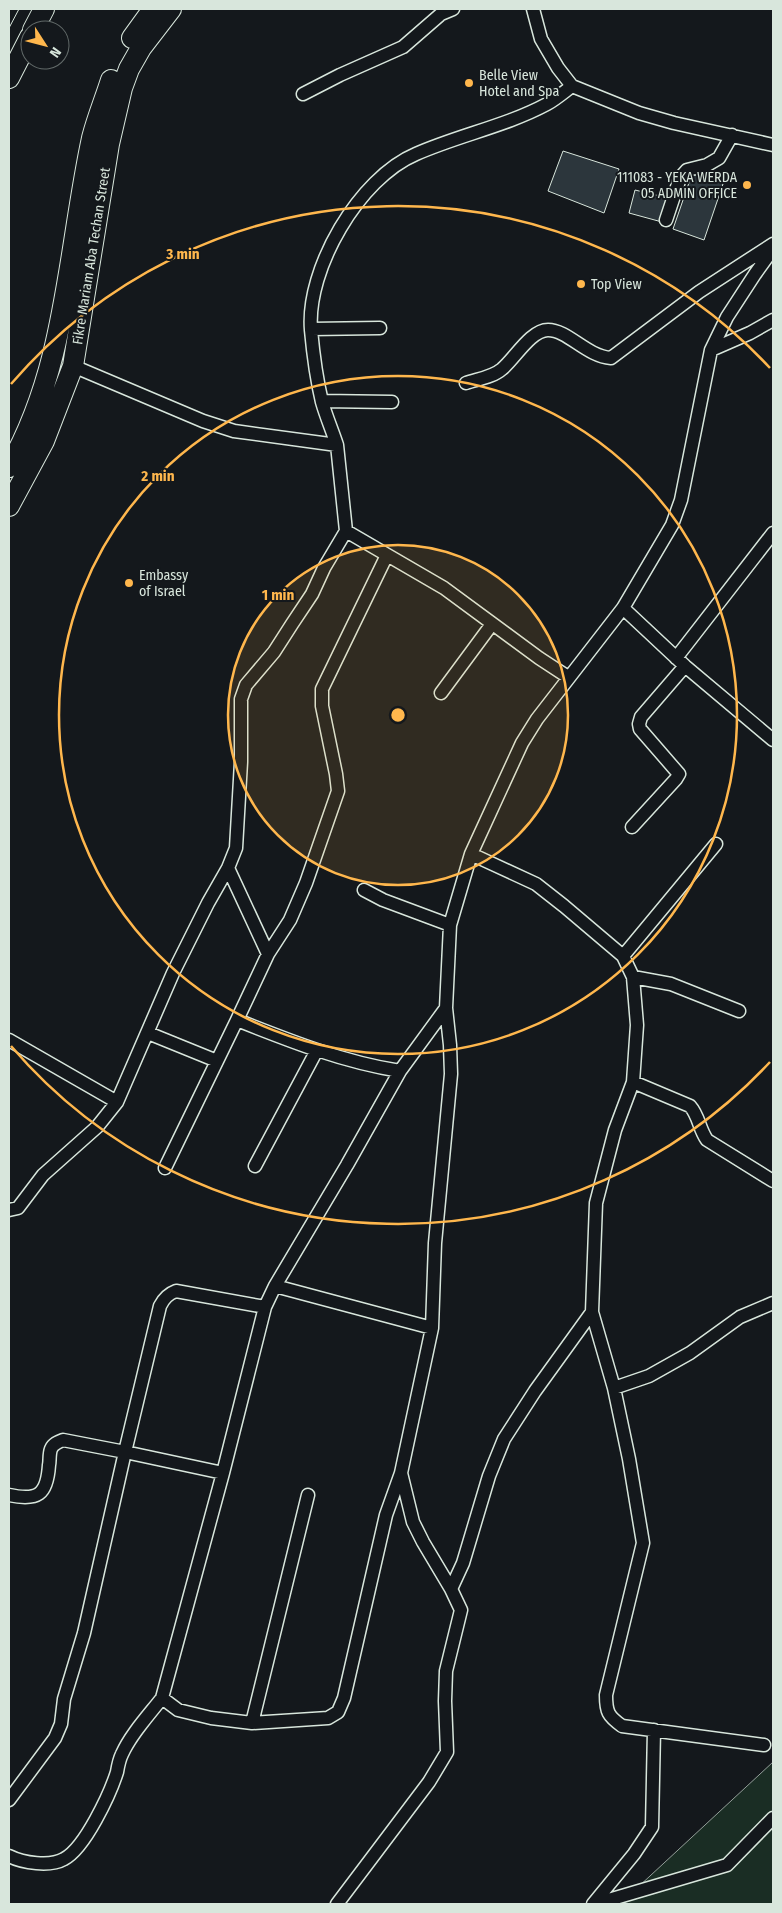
<svg xmlns="http://www.w3.org/2000/svg" width="782" height="1913" font-family="'Fira Sans Condensed',sans-serif">
	<style>
		.green { fill: #1a2d24; stroke: #939e99 }
		.building { fill: #2c363c; stroke: #d8e6dc }
		.lines { fill: none; stroke-linecap: round; stroke-linejoin: round }
		.street-casing { stroke: #d8e6dc; stroke-width: 15 }
		.primary-casing { stroke: #d8e6dc; stroke-width: 22 }
		.street { stroke: #14181c; stroke-width: 12 }
		.primary { stroke: #14181c; stroke-width: 20 }
		.tram { stroke: #d8e6dc; stroke-width: 1 }
		.ring { fill: none; stroke: #ffb74d; stroke-width: 2.5 }
		.poi-dot { fill: #ffb74d; stroke: #14181c; stroke-width: 2 }
		.labels { text-anchor: middle; stroke-width: 4; stroke-linejoin: round; paint-order: stroke }
		.poi-label { font-size: 14px; fill: #d8e6dc; stroke: #14181c; text-anchor: start }
		.street-label { font-size: 14px; fill: #d8e6dc; stroke: #14181c }
		.centre { fill: #ffb74d; stroke: #14181c; stroke-width: 2.5 }
		.ring-label { font-size: 15px; text-anchor: middle; font-weight: bold; fill: #ffb74d; stroke: #14181c; stroke-width: 4; stroke-linejoin: round; paint-order: stroke }
	</style>
	<rect width="100%" height="100%" fill="#14181c"/>
	<path class="green" d="M 773,1762 L 773,1904 L 621,1904 L 623,1901 Z"/>
	<path class="building" d="M 563,151 L 619,169 L 604,213 L 548,191 Z
		M 692,174 L 723,184 L 704,240 L 673,229 Z
		M 635,190 L 668,198 L 662,222 L 629,213 Z"/>
	<g class="lines">
		<g class="street-casing">
			<path id="street" d="M 533,9 L 541,39 L 558,68 L 572,86 L 639,113 L 674,123 L 773,145
				M 303,94 L 340,75 L 403,47 L 441,14 L 453,9
				M 666,220 L 680,178 L 687,170 L 707,165 L 719,158 L 732,135
				M 311,329 L 380,328
				M 711,350 L 750,333 L 773,320
				M 73,366 L 203,421 L 234,431 L 337,445 C 332,430 326,416 322,402 C 317,381 313,352 311,330 C 306,269 359,178 416,154 C 459,135 506,126 547,104 C 556,99 564,92 572,86
				M 466,383 C 478,379 493,377 502,369 C 515,358 531,330 548,330 C 568,330 586,356 611,358 L 699,292 L 773,244
				M 322,401 L 392,402
				M 346,531 L 444,588 L 539,658 L 568,677
				M 387,555 L 322,689 L 322,706 L 336,774 L 338,791 L 306,883 L 290,920 L 268,954 L 237,1020 C 290,1041 343,1062 400,1071
				M 623,608 L 685,666 L 773,740
				M 676,658 L 773,533
				M 441,693 L 492,624
				M 632,827 L 676,779 L 679,774 L 640,729 L 639,724 L 641,717 L 685,666
				M 471,854 L 536,884 L 564,906 L 623,956 L 633,977 L 637,1025 L 633,1082 L 615,1130 L 596,1203 L 592,1312 L 614,1388 L 629,1459 L 643,1543 L 606,1695 C 606,1712 608,1716 622,1726 L 764,1745
				M 364,890 L 383,900 L 450,925
				M 268,954 L 228,868 L 236,848 L 241,762 L 241,699 L 246,685 L 274,652 L 292,624 L 312,594 L 324,568 L 346,531 L 337,445
				M 623,956 L 716,844
				M 633,977 L 671,984 L 739,1011
				M 446,1008 L 450,1045 L 451,1074 L 435,1243 L 432,1328 L 401,1473 L 386,1515 L 344,1698 L 338,1712 L 328,1718 L 252,1723 L 211,1718 L 178,1710 L 162,1698 L 223,1473 L 265,1307 L 275,1286 L 347,1165 L 400,1071 L 446,1008 L 450,925 L 471,854 L 522,743 L 537,719 L 623,608 L 672,525 L 681,500 L 711,350 L 727,317 L 755,274 L 773,249
				M 148,1033 L 217,1061
				M 9,1040 L 117,1102
				M 633,1082 L 690,1106 C 699,1116 699,1129 707,1140 L 773,1181
				M 255,1166 L 317,1050
				M 165,1168 L 237,1020
				M 9,1210 L 18,1208 L 43,1175 L 97,1127 L 117,1102 L 173,973 L 208,903 L 228,868
				M 275,1286 L 432,1328
				M 614,1388 L 649,1376 L 690,1353 L 740,1317 L 773,1303
				M 9,1495 C 38,1501 47,1495 49,1465 C 50,1461 49,1454 51,1449 C 53,1444 58,1442 63,1440 L 125,1452 L 160,1306 C 164,1298 168,1294 176,1291 L 265,1307
				M 451,1589 L 463,1563 L 489,1476 L 504,1439 L 535,1391 L 592,1312
				M 252,1723 L 308,1495
				M 9,1800 L 55,1738 L 61,1724 L 64,1699 L 84,1633 L 125,1452 L 223,1473
				M 9,1856 C 23,1863 50,1867 64,1859 C 85,1848 110,1794 117,1772 C 118,1766 119,1760 122,1754 C 131,1734 148,1716 162,1698
				M 337,1904 L 429,1782 L 447,1752 L 445,1701 L 446,1671 L 461,1610 L 451,1589 L 423,1542 L 413,1522 L 401,1473
				M 593,1904 L 634,1854 L 652,1827 L 654,1730
				M 595,1904 L 727,1865 L 773,1818"/>
		</g>
		<g class="primary-casing">
			<path id="primary" d="M 33,30 L 44,9
				M 132,38 L 153,9
				M 9,78 L 30,37
				M 9,467 C 67,367 68,249 92,138 C 97,118 105,99 111,80
				M 9,506 L 44,441 L 73,366 L 109,144 L 122,88 L 129,69 L 141,48 L 171,9"/>
		</g>
		<use href="#street" class="street"/>
		<use href="#primary" class="primary"/>
		<path class="tram" d="M 9,28 L 19,9"/>
	</g>
	<circle cx="398" cy="715" r="170" fill="#ffb74d" fill-opacity=".12"/>
	<g class="ring">
		<circle cx="398" cy="715" r="170"/>
		<circle cx="398" cy="715" r="339"/>
		<path d="M770 1062A509 509 0 0 1 11 1046M11 384A509 509 0 0 1 770 368"/>
	</g>
	<g class="poi-dot">
		<circle cx="469" cy="83" r="5"/>
		<circle cx="747" cy="185" r="5"/>
		<circle cx="581" cy="284" r="5"/>
		<circle cx="129" cy="583" r="5"/>
	</g>
	<g class="labels">
		<g class="poi-label">
			<text x="479" y="80">Belle View<tspan x="479" dy="16">Hotel and Spa</tspan></text>
			<text x="737" y="182" text-anchor="end">111083 - YEKA WERDA<tspan x="737" dy="16">05 ADMIN OFFICE</tspan></text>
			<text x="591" y="289">Top View</text>
			<text x="139" y="580">Embassy<tspan x="139" dy="16">of Israel</tspan></text>
		</g>
		<g class="street-label">
			<text transform="translate(91 256) rotate(-81)" y="5">Fikre Mariam Aba Techan Street</text>
		</g>
	</g>
	<circle cx="398" cy="715" r="8" class="centre"/>
	<g class="ring-label">
		<text x="183" y="259">3 min</text>
		<text x="158" y="481">2 min</text>
		<text x="278" y="600">1 min</text>
	</g>
	<rect width="782" height="1913" fill="none" stroke="#d8e6dc" stroke-width="20"/>
	<g transform="translate(45 45) rotate(126)"><circle r="24" fill="#14181c" stroke="#626a69"/>
	<path d="M0-4L9 19L0 12L-9 19Z" fill="#ffb74d"/>
	<text y="-8" font-size="14" font-weight="bold" text-anchor="middle" fill="#d8e6dc">N</text>
	</g>
</svg>
